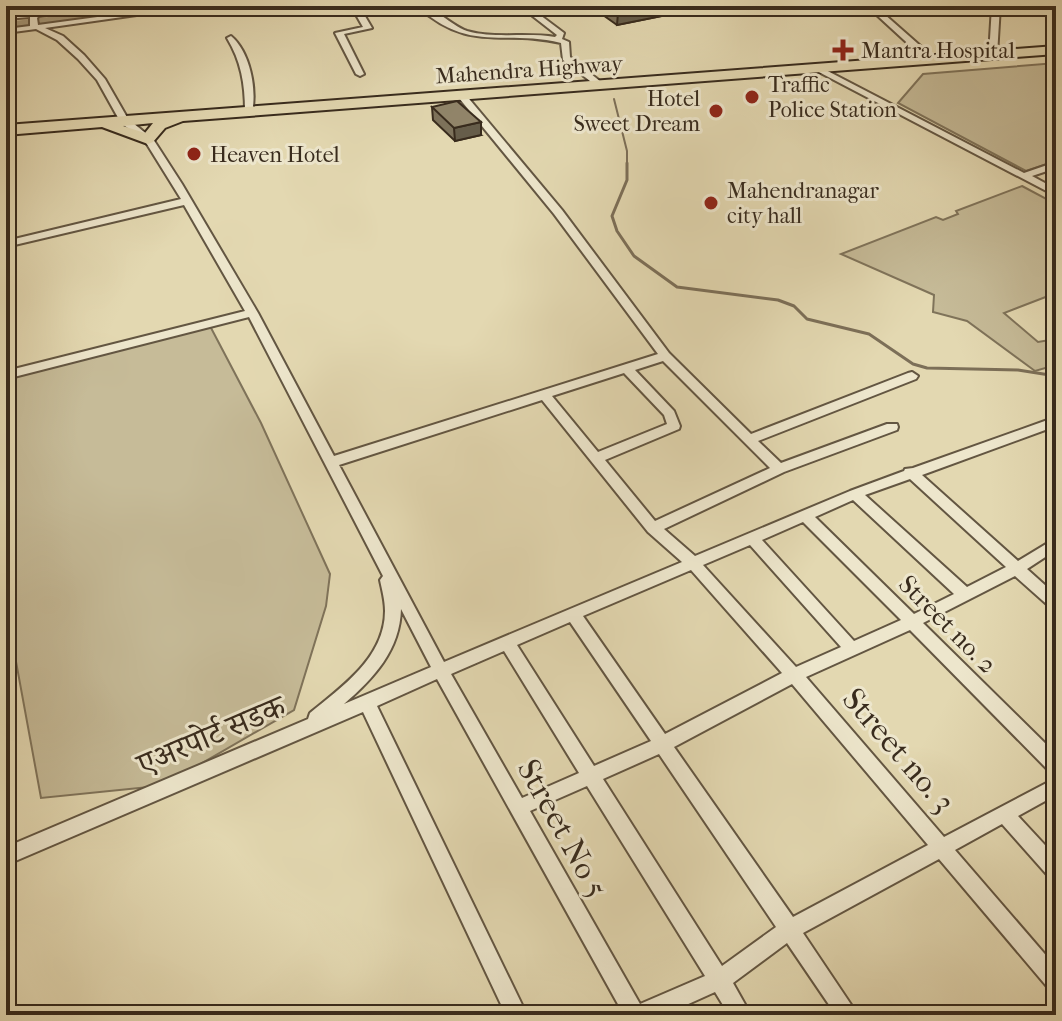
<svg xmlns="http://www.w3.org/2000/svg" width="1062" height="1021" font-family="'IM FELL French Canon','Noto Serif Devanagari',serif">
	<style>
		.green { fill: #c6bb98; stroke: #7f735a; stroke-width: 2 }
		.lines { fill: none; stroke-linecap: round; stroke-linejoin: round }
		.stream-far1 { stroke: #7c6f58; stroke-width: 2 }
		.stream { stroke: #7c6f58; stroke-width: 3 }
		.canal { fill: #a99d7f; fill-rule: evenodd }
		.minor-casing { stroke: #635642; stroke-width: 4 }
		.trunk-casing { stroke: #382b1d; stroke-width: 4 }
		.minor { fill: #ede6cc; fill-rule: evenodd }
		.trunk { fill: #e3d8b1; fill-rule: evenodd }
		.wall { fill: #7d725b; stroke: #382b1d; stroke-width: 2 }
		.shaded-wall { fill: #665d4a; stroke: #382b1d; stroke-width: 2 }
		.building { fill: #91856a; stroke: #382b1d; stroke-width: 2 }
		.poi-dot { fill: #8f2418; stroke: #ede6cc; stroke-width: 3 }
		.labels { text-anchor: middle; stroke-width: 6; stroke-linejoin: round; paint-order: stroke }
		.far-poi-label { font-size: 22px; fill: #382b1d; stroke: #ede6cc; text-anchor: start }
		.far-street-label { font-size: 22px; fill: #382b1d; stroke: #ede6cc }
		.street-label { font-size: 26px; fill: #382b1d; stroke: #ede6cc }
		.near-street-label { font-size: 32px; fill: #382b1d; stroke: #ede6cc }
	</style>
	<rect width="100%" height="100%" fill="#e3d8b1"/>
	<filter id="stains"><feTurbulence type="fractalNoise" baseFrequency=".0025" numOctaves="4"/><feColorMatrix values="0 0 0 0 .2 0 0 0 0 .09 0 0 0 0 .02 0 0 0 .5 -.17"/></filter>
	<radialGradient id="worn" r=".72"><stop offset=".6" stop-color="#630" stop-opacity="0"/><stop offset="1" stop-color="#630" stop-opacity=".3"/></radialGradient>
	<path class="green" d="M 1056,63 L 1056,161 L 1026,171 L 898,103 L 923,74 Z
		M 1022,186 L 1056,204 L 1056,293 L 1004,313 L 1038,342 L 1056,339 L 1056,365 L 1035,371 L 967,321 L 933,312 L 934,295 L 841,254 L 936,217 L 943,220 L 958,214 L 956,211 Z
		M 210,326 L 261,423 L 330,574 L 326,606 L 294,710 L 178,777 L 149,787 L 41,798 L 6,607 L 6,379 Z"/>
	<g class="lines">
		<path class="stream-far1" d="M 614,99 L 627,151 L 627,165"/>
		<path class="stream" d="M 627,163 L 627,180 L 612,216 L 617,231 L 634,256 L 677,287 L 778,300 L 794,306 L 807,319 L 869,334 L 913,364 L 927,368 L 1018,370 L 1056,376"/>
		<path class="canal" d="M 142,6 L 167,6 L 6,28 L 6,22 Z"/>
		<g class="minor-casing">
			<path id="minor" d="M 41,6 L 49,6 L 44,11 L 112,6 L 39,16 L 37,18 L 38,25 L 179,6 L 200,6 L 45,28 L 63,36 L 84,55 L 105,79 L 128,119 L 153,139 L 182,184 L 258,313 L 334,456 L 658,354 L 554,214 L 459,98 L 459,94 L 465,94 L 562,210 L 669,353 L 751,434 L 908,373 L 912,372 L 918,376 L 916,379 L 758,441 L 781,463 L 887,424 L 897,424 L 898,427 L 897,430 L 784,472 L 664,529 L 695,556 L 850,491 L 904,471 L 905,469 L 913,468 L 1056,417 L 1056,426 L 922,475 L 1018,561 L 1056,538 L 1056,550 L 1027,569 L 1056,595 L 1056,610 L 1051,608 L 1015,576 L 923,623 L 1056,754 L 1056,774 L 1050,772 L 910,630 L 806,677 L 944,837 L 1056,778 L 1056,795 L 1018,816 L 1056,857 L 1056,880 L 1049,877 L 1002,824 L 955,850 L 1056,967 L 1056,992 L 1049,989 L 939,859 L 803,933 L 858,1015 L 836,1015 L 787,943 L 733,983 L 751,1015 L 729,1015 L 715,992 L 664,1015 L 624,1015 L 437,679 L 377,706 L 527,1015 L 506,1015 L 363,712 L 6,865 L 6,847 L 308,719 L 310,713 C 342,687 385,657 385,611 C 385,600 382,590 380,580 L 383,576 L 249,317 L 6,379 L 6,371 L 245,311 L 184,205 L 6,247 L 6,241 L 181,199 L 145,141 L 121,123 L 97,80 L 78,59 L 57,40 L 36,29 L 6,33 L 6,29 L 30,26 L 30,17 L 6,19 L 6,15 L 34,12 ZM 663,361 L 770,468 L 655,521 L 605,460 L 679,429 L 680,426 L 674,411 L 635,370 ZM 624,373 L 664,415 L 667,424 L 598,452 L 552,396 ZM 542,400 L 648,532 L 682,562 L 444,662 L 339,465 ZM 910,479 L 1006,567 L 967,587 L 865,495 ZM 853,500 L 954,594 L 914,614 L 815,517 ZM 803,522 L 901,620 L 854,641 L 762,540 ZM 750,545 L 841,647 L 796,667 L 703,565 ZM 691,570 L 782,673 L 665,734 L 583,616 ZM 401,609 L 431,667 L 344,704 C 374,678 400,650 401,609 ZM 570,622 L 651,741 L 594,766 L 517,645 ZM 504,651 L 579,773 L 522,798 L 451,674 ZM 792,684 L 928,845 L 793,917 L 674,747 ZM 659,754 L 776,927 L 722,966 L 603,779 ZM 587,786 L 705,976 L 640,1004 L 530,811 Z
				M 351,6 L 359,6 L 372,28 L 344,34 L 364,74 L 360,76 L 356,74 L 335,33 L 363,27 Z
				M 417,6 C 435,6 450,25 467,31 C 495,39 527,32 555,37 L 557,35 L 530,14 L 559,6 L 572,6 L 540,15 L 564,33 L 562,39 L 569,42 L 570,57 L 606,86 L 599,88 L 563,60 L 561,43 C 503,29 470,54 417,6 Z
				M 781,6 L 795,6 L 784,9 Z
				M 867,6 L 875,6 L 934,58 L 934,62 L 928,62 Z
				M 992,6 L 1000,6 L 997,55 L 993,57 L 989,55 Z
				M 231,36 C 250,52 257,89 252,113 L 245,111 C 245,84 241,61 227,38 Z
				M 818,66 L 1024,173 L 1056,162 L 1056,168 L 1032,176 L 1056,189 L 1056,196 L 815,70 L 815,66 Z"/>
		</g>
		<g class="trunk-casing">
			<path id="trunk" d="M 1056,46 L 1056,54 L 183,121 L 165,128 L 153,142 L 148,144 L 102,127 L 6,135 L 6,125 ZM 153,123 L 145,133 L 123,126 Z"/>
		</g>
		<use href="#minor" class="minor"/>
		<use href="#trunk" class="trunk"/>
	</g>
	<path class="wall" d="M 604,6 L 688,6 L 687,11 L 617,25 L 603,15 Z
		M 752,6 L 780,6 L 779,8 L 762,12 Z
		M 432,107 L 481,135 L 455,141 L 433,120 Z"/>
	<path class="shaded-wall" d="M 655,6 L 688,6 L 687,11 L 617,25 L 618,13 Z
		M 763,6 L 780,6 L 779,8 L 762,12 Z
		M 481,122 L 481,135 L 455,141 L 454,128 Z"/>
	<path class="building" d="M 607,6 L 655,6 L 618,13 Z
		M 457,101 L 481,122 L 454,128 L 432,107 Z"/>
	<g class="poi-dot">
		<path d="M839 38h8v8h8v8h-8v8h-8v-8h-8v-8h8z"/>
		<circle cx="752" cy="97" r="8"/>
		<circle cx="716" cy="111" r="8"/>
		<circle cx="194" cy="154" r="8"/>
		<circle cx="711" cy="203" r="8"/>
	</g>
	<g class="labels">
		<g class="far-poi-label">
			<text x="861" y="58">Mantra Hospital</text>
			<text x="768" y="92">Traffic<tspan x="768" dy="25">Police Station</tspan></text>
			<text x="700" y="106" text-anchor="end">Hotel<tspan x="700" dy="25">Sweet Dream</tspan></text>
			<text x="210" y="162">Heaven Hotel</text>
			<text x="727" y="198">Mahendranagar<tspan x="727" dy="25">city hall</tspan></text>
		</g>
		<g class="far-street-label">
			<text transform="translate(529 69) rotate(-4)" y="8">Mahendra Highway</text>
		</g>
		<g class="street-label">
			<text transform="translate(948 624) rotate(45)" y="9">Street no. 2</text>
		</g>
		<g class="near-street-label">
			<text transform="translate(211 735) rotate(-23)" y="11">एअरपोर्ट सडक</text>
			<text transform="translate(899 750) rotate(49)" y="11">Street no. 3</text>
			<text transform="translate(563 828) rotate(61)" y="11">Street No 5</text>
		</g>
	</g>
	<rect width="1062" height="1021" fill="none" stroke="#e3d8b1" stroke-width="32"/>
	<rect x="8" y="8" width="1046" height="1005" fill="none" stroke="#382b1d" stroke-width="4"/>
	<rect x="16" y="16" width="1030" height="989" fill="none" stroke="#382b1d" stroke-width="2"/>
	<rect width="100%" height="100%" filter="url(#stains)"/>
	<rect width="100%" height="100%" fill="url(#worn)"/>
</svg>
